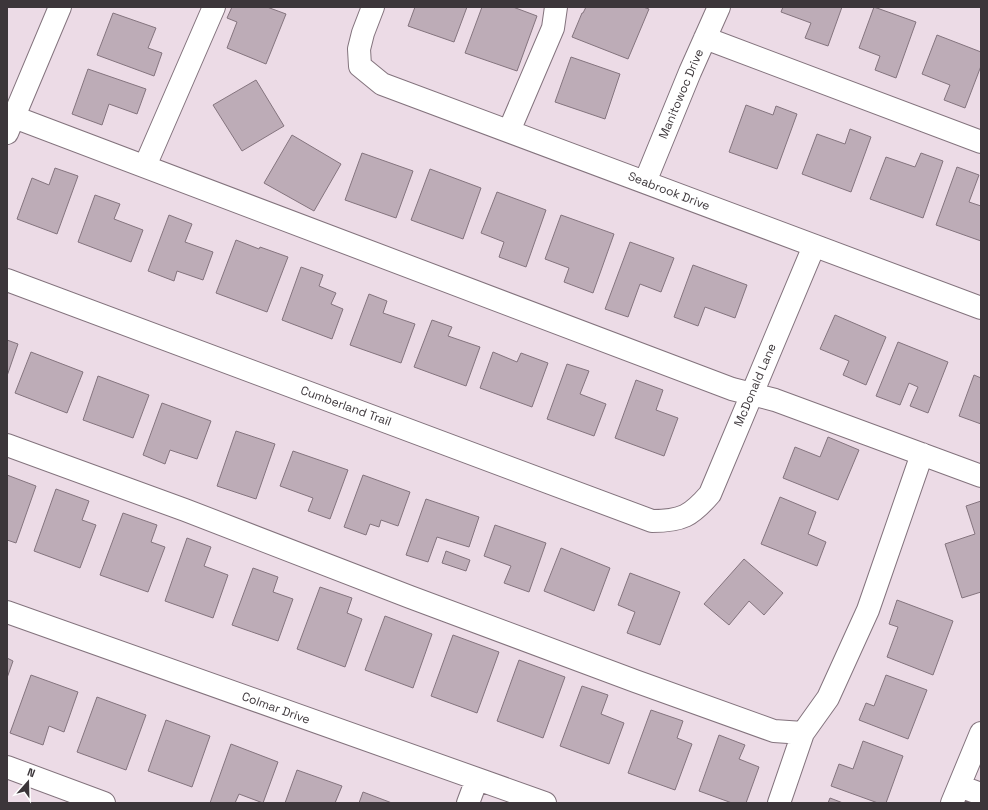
<svg xmlns="http://www.w3.org/2000/svg" width="988" height="810" font-family="'Space Grotesk',sans-serif">
	<style>
		.building { fill: #bdacb7; stroke: #84747e }
		.lines { fill: none; stroke-linecap: round; stroke-linejoin: round }
		.minor-casing { stroke: #83737d; stroke-width: 24 }
		.minor { stroke: #fff; stroke-width: 22 }
		.labels { text-anchor: middle; stroke-width: 3; stroke-linejoin: round; paint-order: stroke }
		.street-label { font-size: 12px; fill: #3c363a; stroke: #fff }
	</style>
	<rect width="100%" height="100%" fill="#ecdbe6"/>
	<path class="building" d="M 232,7 L 267,7 L 286,14 L 266,64 L 227,48 L 237,22 L 227,18 Z
		M 415,7 L 467,7 L 454,42 L 408,26 Z
		M 482,7 L 513,7 L 537,16 L 517,71 L 465,53 Z
		M 586,7 L 643,7 L 649,9 L 628,59 L 572,37 L 582,13 L 583,13 Z
		M 783,7 L 842,7 L 828,46 L 805,38 L 811,23 L 781,12 Z
		M 874,7 L 916,22 L 896,78 L 875,70 L 880,56 L 859,48 Z
		M 113,13 L 156,28 L 148,48 L 162,53 L 154,76 L 97,55 Z
		M 937,35 L 981,52 L 981,66 L 965,108 L 944,100 L 950,85 L 922,74 Z
		M 571,57 L 620,74 L 605,119 L 555,102 Z
		M 88,69 L 146,89 L 137,114 L 109,104 L 102,125 L 72,114 Z
		M 256,80 L 284,126 L 242,151 L 213,105 Z
		M 746,105 L 773,115 L 776,106 L 797,114 L 777,169 L 729,152 Z
		M 850,129 L 871,137 L 851,192 L 802,174 L 817,134 L 845,144 Z
		M 292,135 L 341,164 L 314,211 L 264,183 Z
		M 362,153 L 413,171 L 396,218 L 345,200 Z
		M 921,153 L 943,161 L 923,218 L 870,199 L 886,157 L 915,167 Z
		M 957,167 L 979,175 L 969,202 L 981,206 L 981,241 L 936,225 Z
		M 55,168 L 78,176 L 57,234 L 17,219 L 32,178 L 49,185 Z
		M 430,169 L 481,188 L 463,239 L 411,220 Z
		M 497,192 L 546,210 L 526,267 L 499,257 L 504,242 L 481,233 Z
		M 95,195 L 120,204 L 114,219 L 143,230 L 131,262 L 78,242 Z
		M 169,215 L 192,224 L 185,242 L 213,252 L 203,280 L 177,271 L 174,281 L 148,271 Z
		M 561,215 L 614,234 L 593,293 L 564,282 L 569,268 L 545,259 Z
		M 236,240 L 259,249 L 260,247 L 288,257 L 267,312 L 216,293 Z
		M 630,242 L 674,258 L 661,292 L 640,284 L 628,317 L 605,309 Z
		M 693,265 L 747,285 L 735,318 L 705,307 L 698,326 L 674,317 Z
		M 301,267 L 323,275 L 319,286 L 336,293 L 331,304 L 343,309 L 332,339 L 282,320 Z
		M 369,294 L 387,301 L 383,313 L 415,324 L 401,363 L 350,345 Z
		M 835,315 L 886,337 L 866,385 L 843,375 L 849,361 L 820,349 Z
		M 432,320 L 452,327 L 448,336 L 480,347 L 466,386 L 414,367 Z
		M 7,340 L 18,344 L 7,376 Z
		M 898,342 L 948,362 L 928,413 L 910,406 L 918,387 L 909,383 L 900,405 L 876,396 Z
		M 31,352 L 83,372 L 67,413 L 15,393 Z
		M 493,352 L 517,362 L 521,353 L 548,363 L 532,407 L 480,388 Z
		M 567,364 L 589,371 L 580,394 L 606,404 L 594,436 L 547,419 Z
		M 974,375 L 981,378 L 981,424 L 959,416 Z
		M 98,376 L 149,395 L 133,438 L 83,420 Z
		M 636,380 L 663,390 L 656,410 L 678,418 L 664,456 L 615,438 Z
		M 162,403 L 211,421 L 197,459 L 170,450 L 165,464 L 143,455 Z
		M 236,431 L 275,444 L 256,499 L 217,486 Z
		M 828,437 L 859,450 L 838,500 L 783,478 L 795,447 L 820,457 Z
		M 293,451 L 348,470 L 330,519 L 308,511 L 313,498 L 280,486 Z
		M 7,475 L 36,486 L 16,543 L 7,540 Z
		M 363,475 L 410,492 L 398,526 L 381,520 L 379,527 L 370,524 L 366,535 L 344,527 Z
		M 56,489 L 89,501 L 82,520 L 96,525 L 80,568 L 34,551 Z
		M 780,497 L 816,512 L 808,534 L 826,542 L 817,566 L 761,544 Z
		M 426,499 L 479,517 L 469,547 L 437,537 L 428,562 L 406,555 Z
		M 981,501 L 981,592 L 962,598 L 945,544 L 975,534 L 966,506 Z
		M 123,513 L 157,525 L 151,542 L 165,547 L 148,592 L 100,575 Z
		M 495,525 L 546,543 L 529,592 L 504,583 L 511,566 L 484,556 Z
		M 187,538 L 211,547 L 204,566 L 228,575 L 213,618 L 165,601 Z
		M 561,548 L 610,568 L 594,611 L 544,591 Z
		M 446,551 L 470,560 L 466,571 L 442,563 Z
		M 744,559 L 783,593 L 764,615 L 749,601 L 729,625 L 704,604 Z
		M 253,568 L 278,577 L 273,592 L 293,599 L 278,641 L 232,625 Z
		M 630,573 L 680,592 L 660,645 L 627,633 L 635,612 L 618,605 Z
		M 320,587 L 352,598 L 347,613 L 362,619 L 345,667 L 297,649 Z
		M 897,600 L 953,621 L 933,675 L 887,657 L 898,627 L 889,624 Z
		M 385,616 L 432,634 L 413,688 L 365,670 Z
		M 453,635 L 499,652 L 477,713 L 431,696 Z
		M 7,658 L 13,661 L 7,678 Z
		M 519,660 L 565,677 L 543,738 L 497,721 Z
		M 31,675 L 78,692 L 64,732 L 49,726 L 43,745 L 10,733 Z
		M 886,675 L 927,690 L 908,739 L 859,720 L 866,703 L 874,706 Z
		M 582,686 L 608,695 L 601,714 L 624,723 L 609,764 L 560,746 Z
		M 97,697 L 146,715 L 126,770 L 77,752 Z
		M 651,710 L 683,721 L 677,738 L 692,744 L 675,790 L 628,773 Z
		M 166,720 L 210,736 L 192,787 L 148,771 Z
		M 719,735 L 745,745 L 739,759 L 759,767 L 746,803 L 732,803 L 699,791 Z
		M 863,741 L 903,756 L 886,803 L 878,803 L 831,786 L 839,764 L 853,769 Z
		M 231,744 L 278,762 L 263,803 L 239,794 L 235,803 L 210,803 Z
		M 297,770 L 342,786 L 335,803 L 285,803 Z
		M 363,792 L 392,803 L 359,803 Z
		M 830,798 L 843,803 L 828,803 Z"/>
	<g class="lines">
		<g class="minor-casing">
			<path id="minor" d="M 373,7 L 363,33 L 359,49 L 360,66 L 382,84 L 981,308
				M 705,38 L 981,142
				M 14,117 L 732,389 L 775,400 L 981,476
				M 509,131 L 553,28 L 556,7
				M 7,133 L 60,7
				M 145,166 L 214,7
				M 645,182 L 690,72 L 719,7
				M 7,280 L 652,521 C 682,521 691,516 710,494 L 814,246
				M 7,445 L 185,510 L 410,597 L 635,681 L 774,731 L 803,733
				M 7,612 L 545,803
				M 7,767 L 104,803
				M 959,786 L 981,794
				M 468,803 L 477,779
				M 779,803 L 803,733 L 828,698 L 868,610 L 922,454
				M 952,803 L 981,733"/>
		</g>
		<use href="#minor" class="minor"/>
	</g>
	<g class="labels">
		<g class="street-label">
			<text transform="translate(681 94) rotate(-67)" y="4">Manitowoc Drive</text>
			<text transform="translate(669 191) rotate(21)" y="4">Seabrook Drive</text>
			<text transform="translate(755 385) rotate(-67)" y="4">McDonald Lane</text>
			<text transform="translate(346 406) rotate(20)" y="4">Cumberland Trail</text>
			<text transform="translate(276 708) rotate(20)" y="4">Colmar Drive</text>
		</g>
	</g>
	<rect width="988" height="810" fill="none" stroke="#3c363a" stroke-width="16"/>
	<g transform="translate(28 782) rotate(20)" stroke="#ffffff" stroke-width="3" paint-order="stroke">
	<path d="M0-3L7 15L0 10L-7 15Z" fill="#3c363a"/>
	<text y="-6" font-size="11" font-weight="bold" text-anchor="middle" fill="#3c363a">N</text>
	</g>
</svg>
